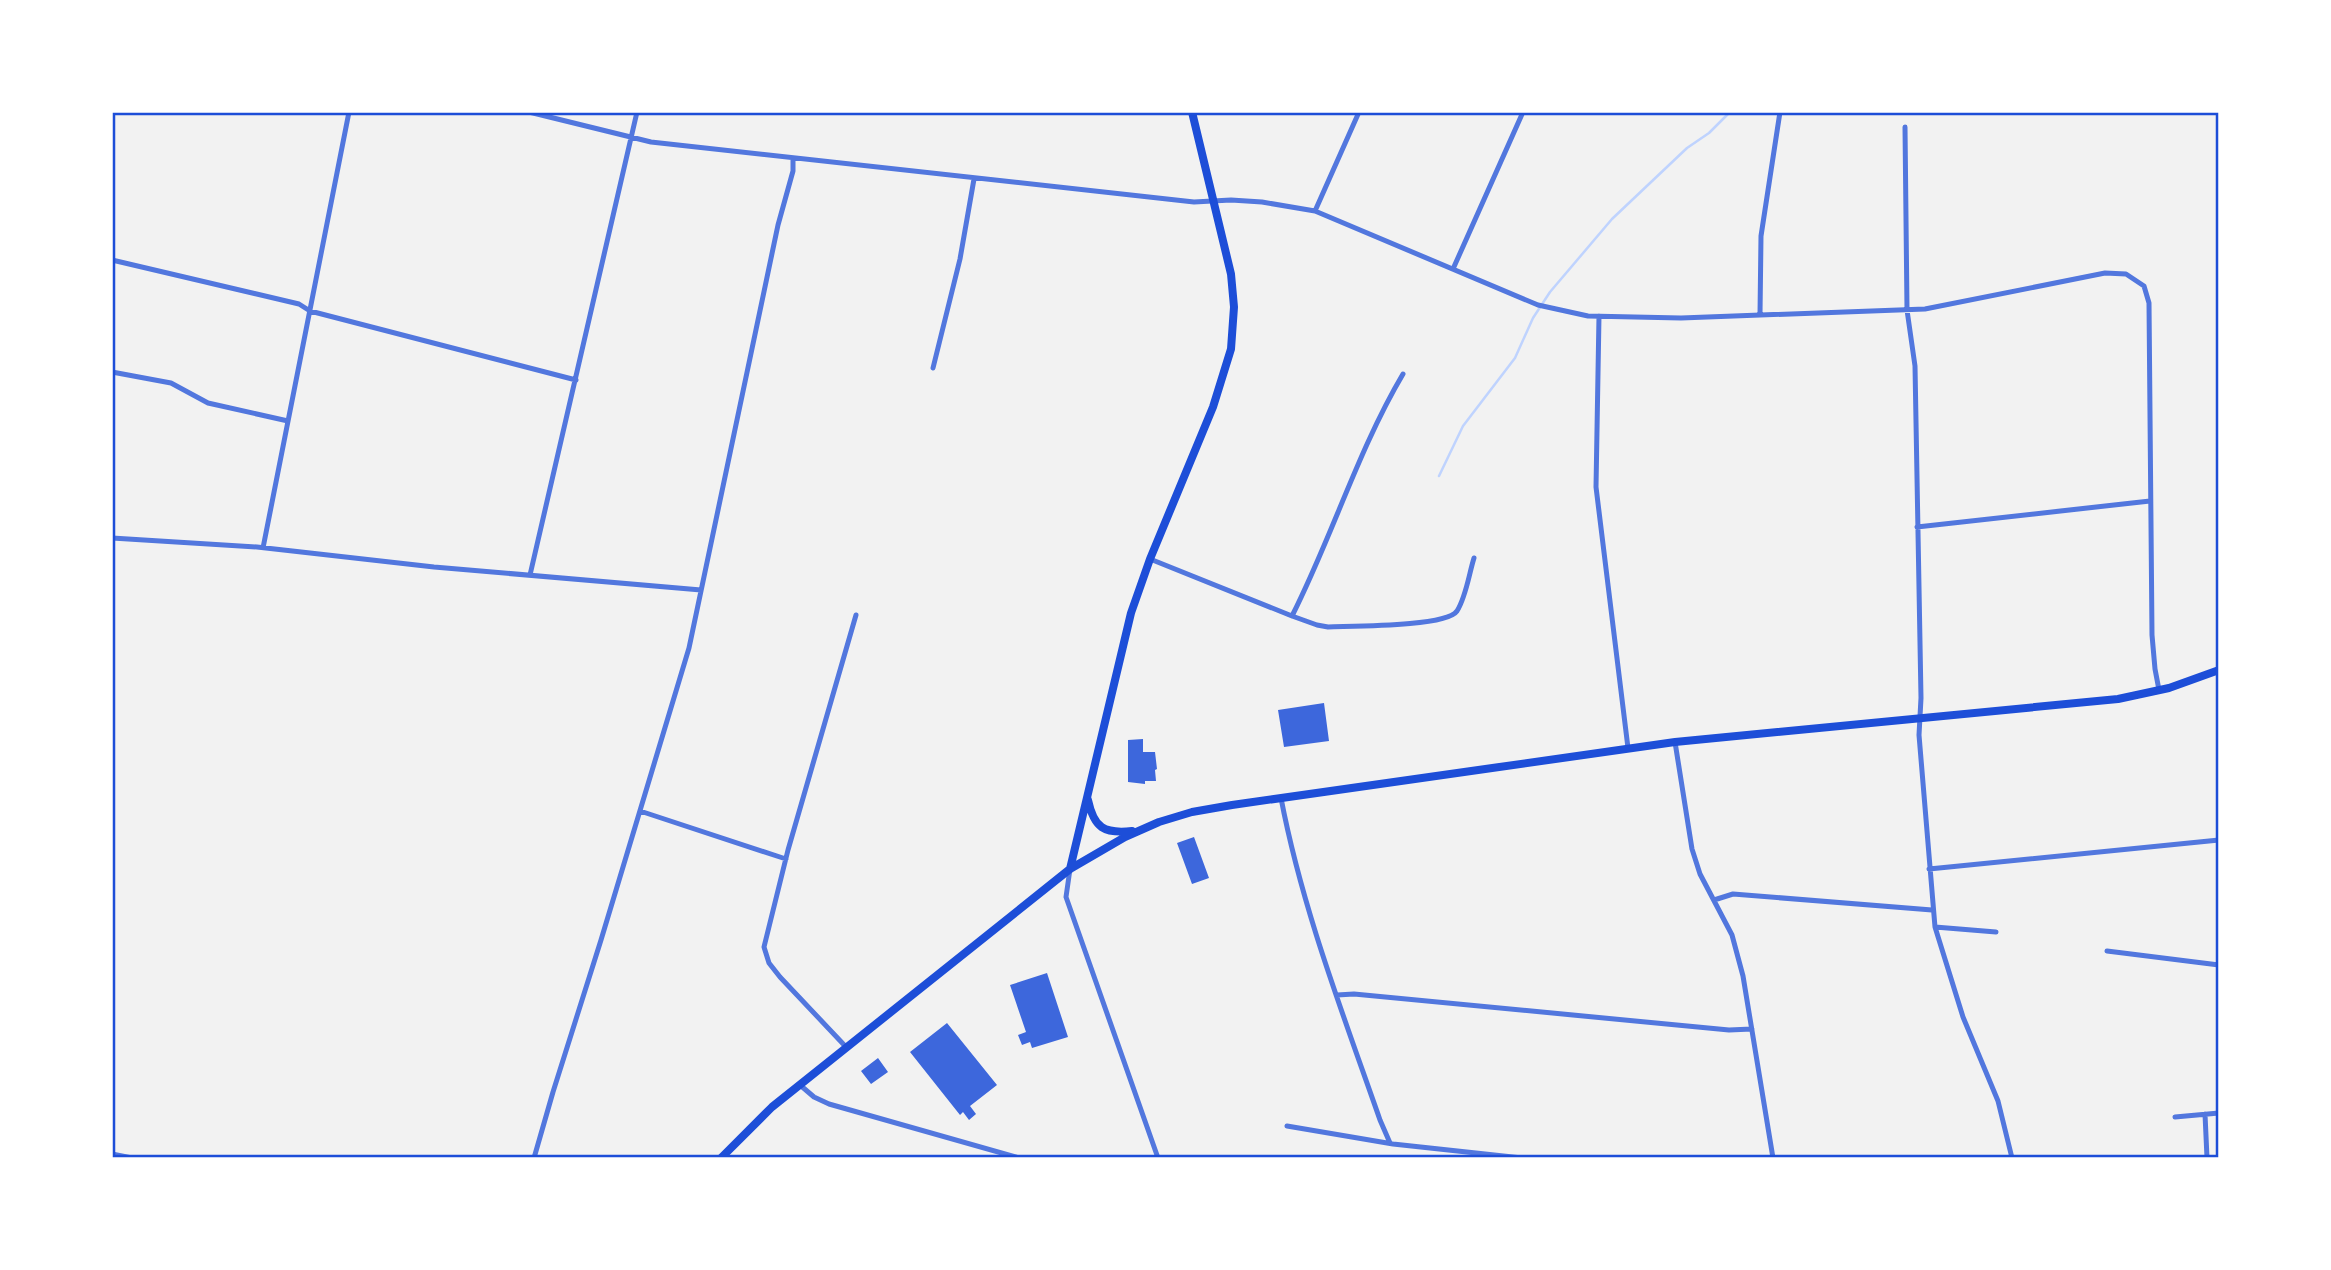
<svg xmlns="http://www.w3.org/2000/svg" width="2331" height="1270" font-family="'Archivo Narrow',sans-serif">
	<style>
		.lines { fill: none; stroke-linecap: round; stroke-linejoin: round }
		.stream { stroke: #bfd3fe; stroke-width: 2.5 }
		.building { fill: #3d67dc }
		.minor { stroke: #5277de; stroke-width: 5 }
		.secondary { stroke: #1d4ed8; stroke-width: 8 }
		.neatline { fill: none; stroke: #1d4ed8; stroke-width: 2.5 }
	</style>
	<rect width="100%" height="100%" fill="#f2f2f2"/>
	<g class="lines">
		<path class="stream" d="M 1439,476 L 1463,426 L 1515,358 L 1533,318 L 1550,292 L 1612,219 L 1687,148 L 1709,133 L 1730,112"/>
	</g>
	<path class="building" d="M 1324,703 L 1329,741 L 1284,747 L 1278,710 Z
		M 1143,739 L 1143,752 L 1155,752 L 1157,769 L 1155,770 L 1156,781 L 1145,781 L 1145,784 L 1128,782 L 1128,740 Z
		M 1194,837 L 1209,878 L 1192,884 L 1177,843 Z
		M 1047,973 L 1068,1037 L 1032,1048 L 1030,1042 L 1022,1045 L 1018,1035 L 1026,1032 L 1010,985 Z
		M 947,1023 L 997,1085 L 970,1106 L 976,1114 L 969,1120 L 963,1112 L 960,1115 L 910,1052 Z
		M 878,1058 L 888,1072 L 871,1084 L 861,1071 Z"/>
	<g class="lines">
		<path class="minor" d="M 529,112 L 651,142 L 1194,202 L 1231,200 L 1262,202 L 1315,211 L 1538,305 L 1588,316 L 1681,318 L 1925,309 L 2105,273 L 2126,274 L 2144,286 L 2149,303 L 2152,635 L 2155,669 L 2159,690
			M 1905,127 L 1907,310 L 1915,366 L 1921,698 L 1919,735 L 1935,927 L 1963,1017 L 1998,1101 L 2012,1158
			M 1315,211 L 1359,112
			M 112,260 L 299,304 L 310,311 L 576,380
			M 1453,269 L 1523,112
			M 1760,315 L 1761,236 L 1780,112
			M 1599,316 L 1596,487 L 1628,748
			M 933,368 L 960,259 L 974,179
			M 112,372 L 171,383 L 208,403 L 288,421
			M 1917,527 L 2150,501
			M 112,538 L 257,547 L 434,567 L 701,590
			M 263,548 L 349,112
			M 1150,559 L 1292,616 L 1317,625 L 1328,627 C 1351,626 1446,627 1457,611 C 1466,597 1469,574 1474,558
			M 530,575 L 637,112
			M 1292,616 C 1332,537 1358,450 1403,374
			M 1675,742 L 1692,849 L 1700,874 L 1732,935 L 1743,976 L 1773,1158
			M 1281,798 C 1302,908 1343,1014 1380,1120 L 1390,1143
			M 640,811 L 786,859
			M 1070,869 L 1066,897 L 1158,1158
			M 1929,869 L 2219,840
			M 1714,900 L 1733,894 L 1932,910
			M 1935,927 L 1996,932
			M 2107,951 L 2219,965
			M 1337,995 L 1354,994 L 1729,1030 L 1752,1029
			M 847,1048 L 780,977 L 769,963 L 764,947 L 788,850 L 856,615
			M 800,1085 L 814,1097 L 829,1104 L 1019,1158
			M 2205,1114 L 2207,1158
			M 2175,1117 L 2219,1113
			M 1287,1126 L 1393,1144 L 1522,1158
			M 112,1154 L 132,1158
			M 534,1158 L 553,1092 L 601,940 L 689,648 L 778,225 L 793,171 L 793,159"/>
		<path class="secondary" d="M 1088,800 C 1094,828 1104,834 1132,831
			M 1070,869 L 1131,613 L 1150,559 L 1213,407 L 1231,349 L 1234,307 L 1231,274 L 1192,112
			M 721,1158 L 772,1107 L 1070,869 L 1125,837 L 1159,822 L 1192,812 L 1232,805 L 1675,742 L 2118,699 L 2169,688 L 2219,670"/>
	</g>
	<rect width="2331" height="1270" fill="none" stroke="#ffffff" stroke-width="228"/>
	<rect x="114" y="114" width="2103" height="1042" class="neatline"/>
</svg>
